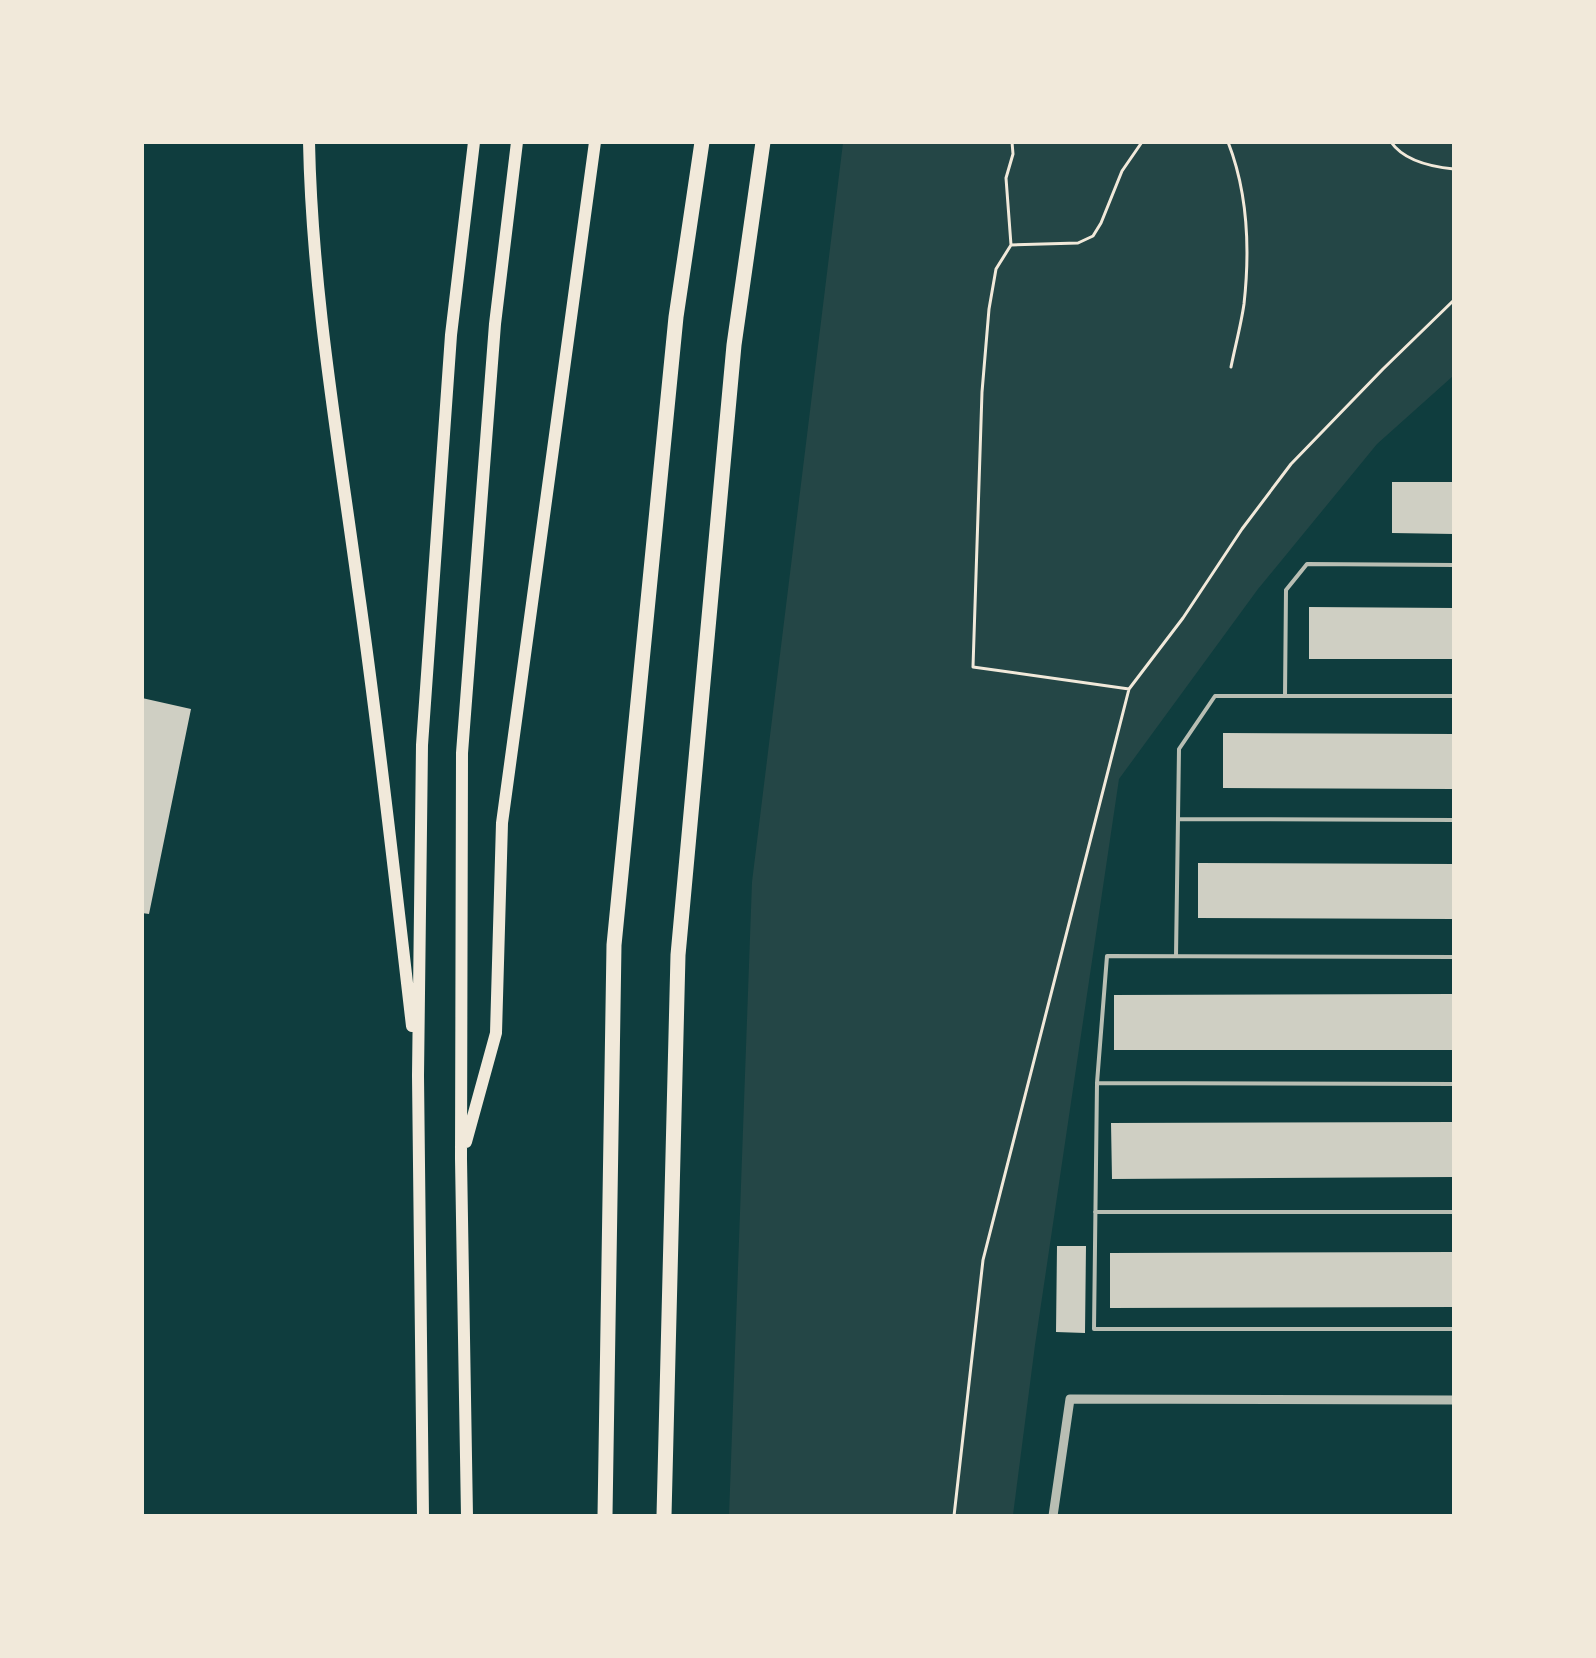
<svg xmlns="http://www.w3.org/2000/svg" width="1596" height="1658" font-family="Barlow,sans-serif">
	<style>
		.green { fill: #244646 }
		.building { fill: #cfcfc3 }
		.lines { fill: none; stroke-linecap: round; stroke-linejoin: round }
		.path { stroke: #f1e9da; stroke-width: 3 }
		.service { stroke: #b8beb3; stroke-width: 4 }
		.tertiary { stroke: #b8beb3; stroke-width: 9 }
		.primary { stroke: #f1e9da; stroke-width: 12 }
		.motorway { stroke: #f1e9da; stroke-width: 15 }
	</style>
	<rect width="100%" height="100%" fill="#0f3d3e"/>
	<path class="green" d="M 843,143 L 1453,143 L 1453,376 L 1377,444 L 1258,589 L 1119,779 L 1035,1345 L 1013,1515 L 729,1516 L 752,882 Z"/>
	<path class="building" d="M 1392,482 L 1454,482 L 1454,534 L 1392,533 Z
		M 1309,607 L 1454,608 L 1454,659 L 1309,659 Z
		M 142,698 L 191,709 L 149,914 L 142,913 Z
		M 1223,733 L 1454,734 L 1454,789 L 1223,788 Z
		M 1198,863 L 1454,864 L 1454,919 L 1198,918 Z
		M 1454,994 L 1454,1050 L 1114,1050 L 1114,995 Z
		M 1454,1122 L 1454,1177 L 1112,1179 L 1111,1123 Z
		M 1057,1246 L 1086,1246 L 1085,1333 L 1056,1332 Z
		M 1454,1252 L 1454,1307 L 1110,1308 L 1110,1253 Z"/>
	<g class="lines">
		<path class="path" d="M 1012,142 L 1013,154 L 1006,178 L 1011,245 L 996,269 L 989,309 L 982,392 L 973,667 L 1129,689
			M 1228,142 C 1248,193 1250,250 1244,304 C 1241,325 1235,347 1231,367
			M 1391,142 C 1404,161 1433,167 1454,169
			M 1011,245 L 1078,243 L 1093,236 L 1101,223 L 1122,171 L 1142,142
			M 954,1516 L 983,1260 L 1129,689 L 1183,618 L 1242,529 L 1291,464 L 1383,369 L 1454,300"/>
		<path class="service" d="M 1285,696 L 1286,590 L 1307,564 L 1454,565
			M 1178,819 L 1454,820
			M 1176,956 L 1179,749 L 1215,696 L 1454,696
			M 1454,957 L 1107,956 L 1097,1083 L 1094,1329 L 1454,1329
			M 1097,1083 L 1454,1084
			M 1095,1212 L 1454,1212"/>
		<path class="tertiary" d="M 1053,1516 L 1070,1399 L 1454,1400"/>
		<path class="primary" d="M 309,142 C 312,291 338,439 358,587 C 379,733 395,880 412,1026
			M 466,1142 L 496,1033 L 502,823 L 595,142
			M 423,1516 L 418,1076 L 422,745 L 451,335 L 474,142
			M 467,1516 L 461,1159 L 462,753 L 495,324 L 517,142"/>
		<path class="motorway" d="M 605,1516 L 614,945 L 676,317 L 702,142
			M 664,1516 L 678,955 L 734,345 L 763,142"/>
	</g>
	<rect width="1596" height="1658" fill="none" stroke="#f1e9da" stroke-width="288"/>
</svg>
